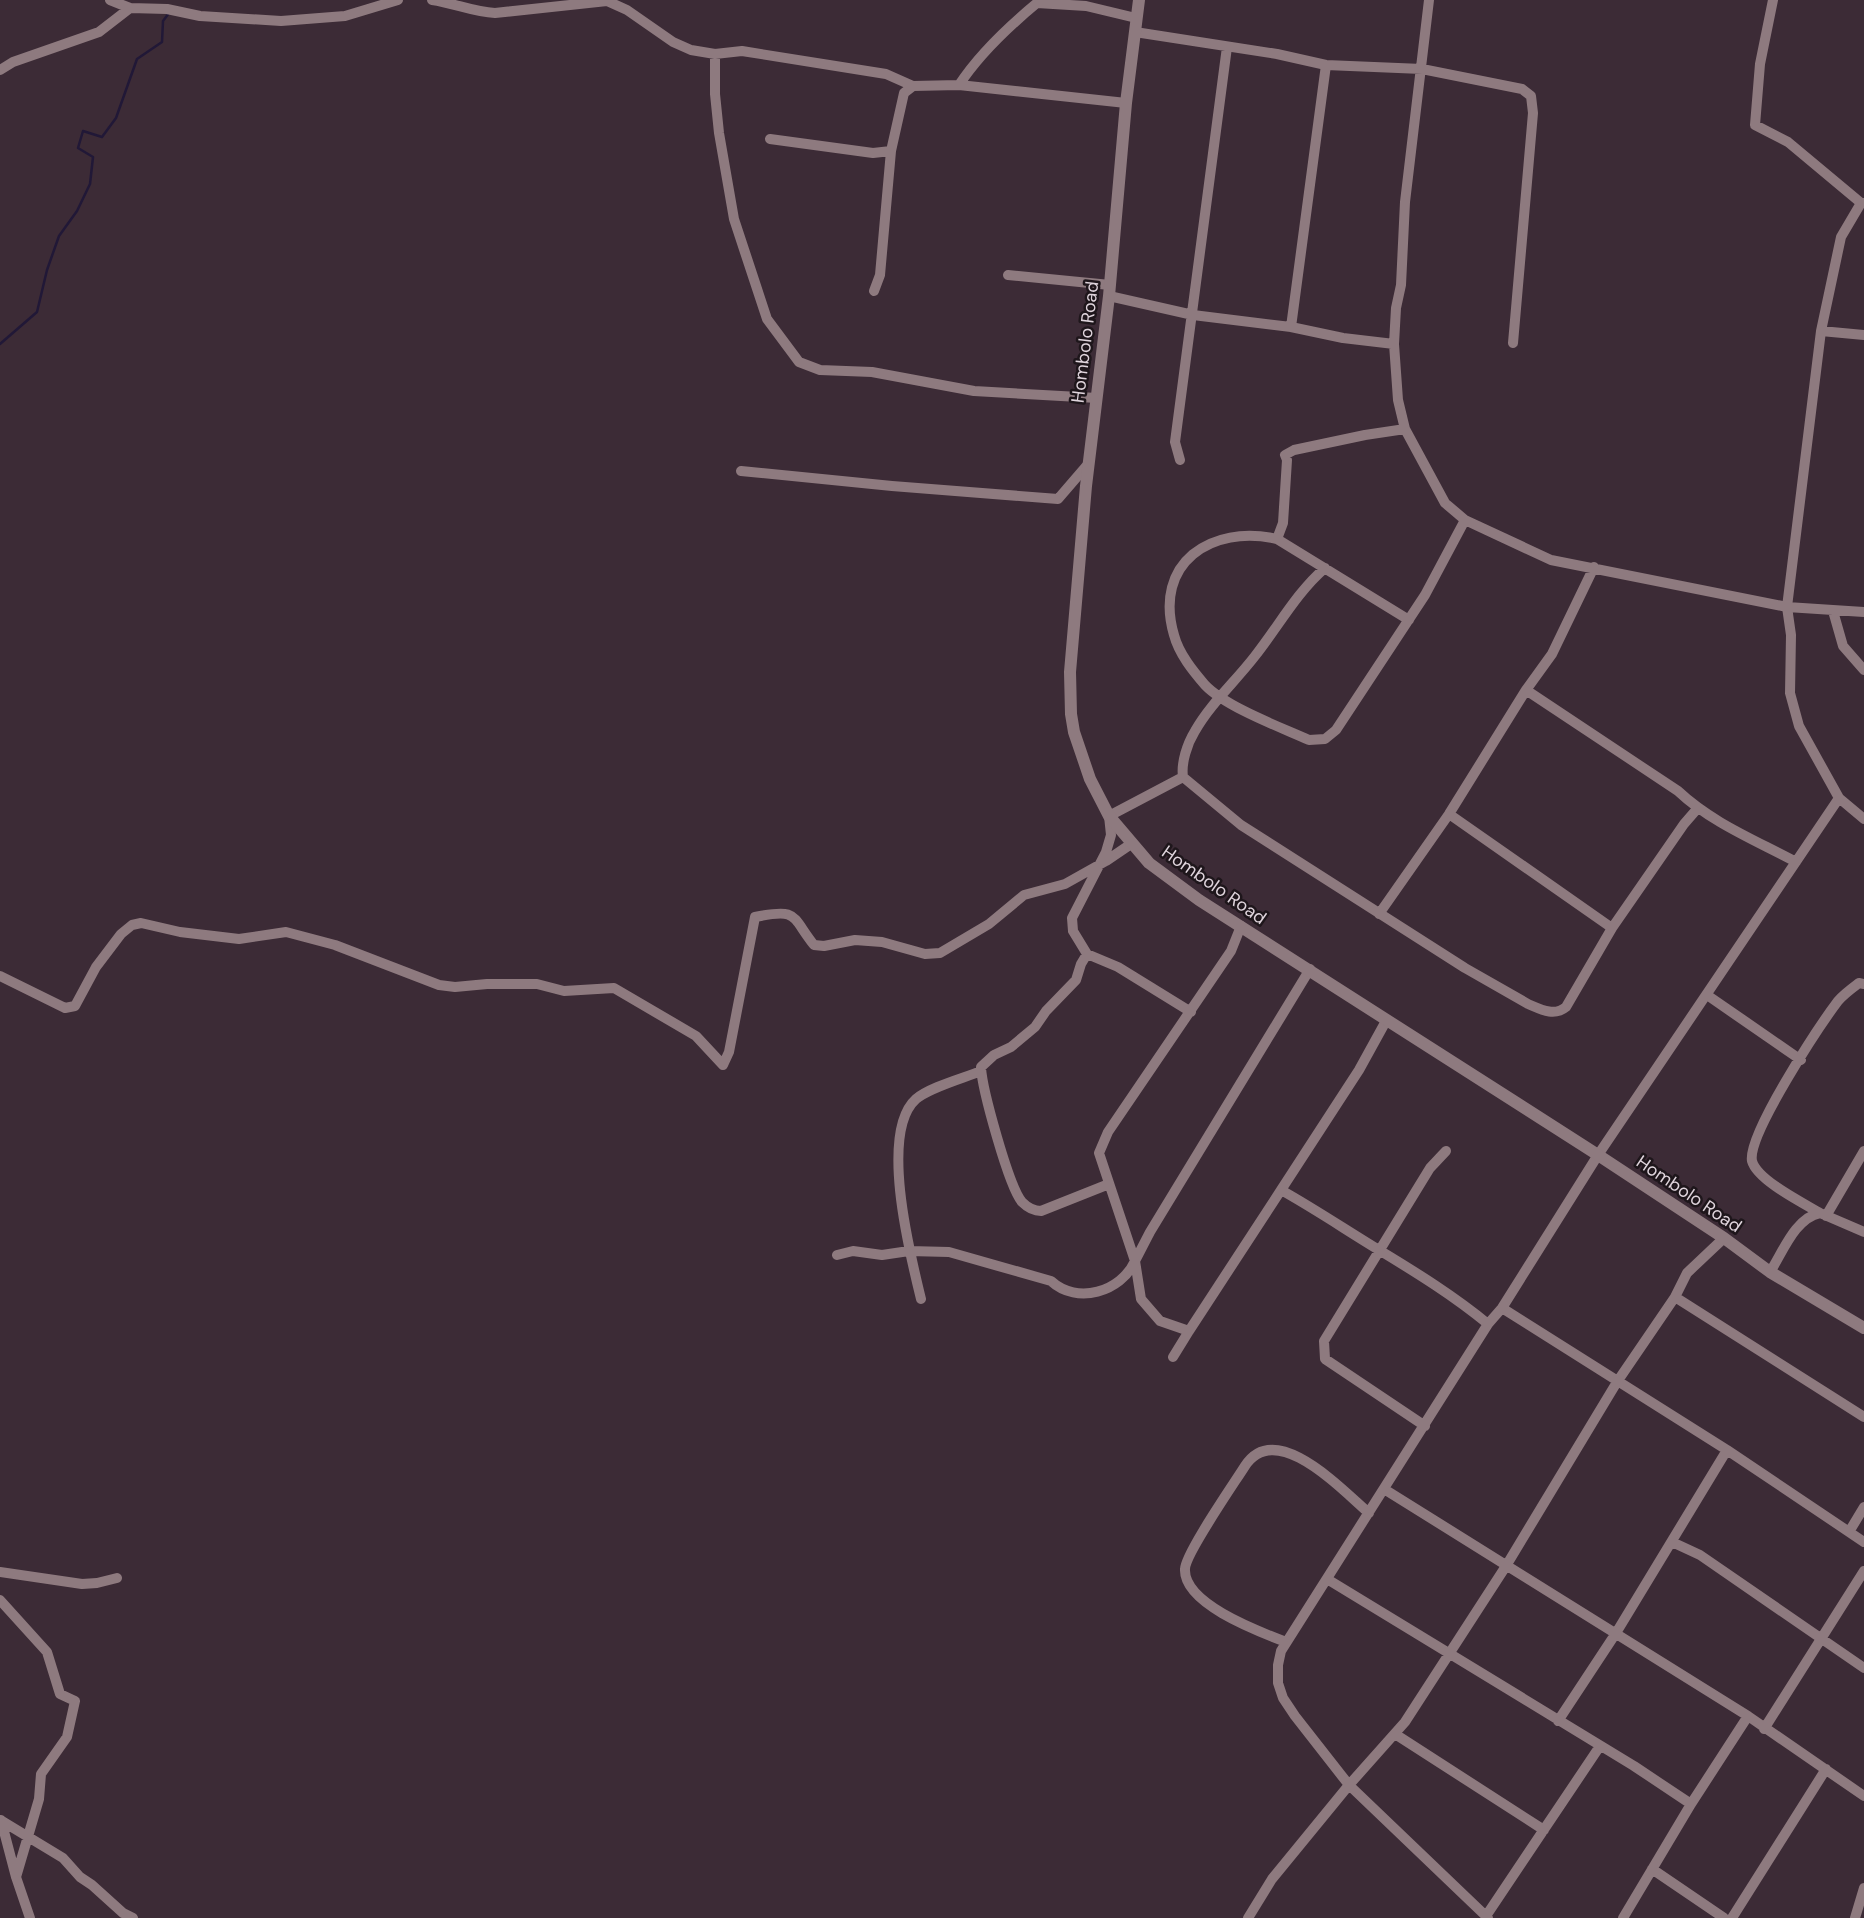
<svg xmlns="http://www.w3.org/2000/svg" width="1864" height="1918" font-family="'DM Sans',sans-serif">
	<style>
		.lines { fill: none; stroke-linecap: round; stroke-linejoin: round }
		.stream { stroke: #211837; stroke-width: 2.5 }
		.minor { stroke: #8e7a7f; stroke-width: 10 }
		.tertiary { stroke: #8e7a7f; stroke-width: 12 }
		.labels { text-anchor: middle; stroke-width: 5; stroke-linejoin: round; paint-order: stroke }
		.street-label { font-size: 18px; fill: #dfd4dc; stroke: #1e161b }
	</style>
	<rect width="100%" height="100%" fill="#3c2b36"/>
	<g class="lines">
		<path class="stream" d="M 0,344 L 37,312 L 47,270 L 59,236 L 77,211 L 90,184 L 93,157 L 78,148 L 83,131 L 102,137 L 116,118 L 137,59 L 162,42 L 163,21 L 169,13"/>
		<path class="minor" d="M 110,0 L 130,8 L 167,9 L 200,16 L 281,21 L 345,16 L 398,0
			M 432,0 C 454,3 473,12 495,13 L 607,1 L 627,10 L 673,42 L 691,50 L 715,54 L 742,51 L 886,74 L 913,86 L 959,85 C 980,53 1008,27 1037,3 L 1086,6 L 1136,18
			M 1429,0 L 1405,202 L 1401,285 L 1396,308 L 1394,344 L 1398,400 L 1405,429 L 1445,503 L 1465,520 L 1551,560 L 1787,607 L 1864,612
			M 1773,0 L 1760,64 L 1755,125 L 1788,142 L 1861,203
			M 1135,32 L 1277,54 L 1326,65 L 1422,69 L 1522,89 L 1531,96 L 1533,113 L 1513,343
			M 715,54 L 715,94 L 719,133 L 734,219 L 767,319 L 799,362 L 820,370 L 872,372 L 974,391 L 1097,398
			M 0,70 L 13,62 L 99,32 L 130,8
			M 959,85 L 1126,103
			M 770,139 L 873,153 L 891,151
			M 1864,203 L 1861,203 L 1841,237 L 1821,331 L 1787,607 L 1791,635 L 1790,693 L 1799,726 L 1839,798 L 1864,819
			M 1008,275 L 1110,285
			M 874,291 L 880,275 L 891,151 L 904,93 L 913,86
			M 1109,296 L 1193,315 L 1291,327 L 1343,338 L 1394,344
			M 1291,327 L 1326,65
			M 1821,331 L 1864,335
			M 1180,460 L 1175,442 L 1227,47
			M 741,471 L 892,486 L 1058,499 L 1089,463
			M 1277,539 L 1283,523 L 1287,460 L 1285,455 L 1294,450 L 1365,435 L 1405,429
			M 1325,568 C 1297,592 1278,627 1255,656 C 1235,682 1211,703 1195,731 C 1187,744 1181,763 1183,777 L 1241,825 L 1465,968 L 1528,1004 C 1540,1009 1554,1017 1566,1007 L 1612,928 L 1684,824 L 1697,809
			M 1833,611 L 1843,646 L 1864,670
			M 1409,620 L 1277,539 C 1211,524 1153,563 1174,635 C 1179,654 1193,671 1205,685 C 1226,707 1280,727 1309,740 L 1325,739 L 1336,730 L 1425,595 L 1465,520
			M 1526,690 L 1678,791 C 1712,823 1755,840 1796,862
			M 1183,777 L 1109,816 L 1111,835 L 1106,852 L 1072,918 L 1073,931 L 1087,954 L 1118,967 L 1191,1012
			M 1449,814 L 1612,928
			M 1379,914 L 1449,814 L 1526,690 L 1552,654 L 1594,567
			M 1087,954 L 1081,964 L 1076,980 L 1046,1011 L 1035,1027 L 1011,1047 L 994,1055 L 981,1067 C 982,1089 1009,1187 1022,1202 C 1028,1208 1033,1211 1041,1211 L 1109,1184
			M 0,976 L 65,1008 L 75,1006 L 96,967 L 121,934 L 132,925 L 141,923 L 180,932 L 239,939 L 286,932 L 335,945 L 439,985 L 455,987 L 487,984 L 537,984 L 564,991 L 614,988 L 696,1036 L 723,1065 L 729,1052 L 755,917 C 799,908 791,916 814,945 L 824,946 L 855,940 L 882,942 L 925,954 L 940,953 L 989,924 L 1024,895 L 1065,884 L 1106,861 L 1131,844
			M 1707,995 L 1801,1060
			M 1386,1021 L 1359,1070 L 1281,1190 C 1315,1209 1346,1230 1379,1250 C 1417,1273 1454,1296 1488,1324
			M 1281,1190 L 1189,1331 L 1160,1321 L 1141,1299 L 1135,1261 L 1150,1232 L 1310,969
			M 1820,1213 C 1803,1203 1757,1180 1752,1161 C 1747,1135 1820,1025 1838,1001 C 1844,994 1851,989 1859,983 L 1864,984
			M 1826,1216 L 1864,1151
			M 837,1255 L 853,1251 L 882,1255 L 909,1251 L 949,1252 L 1051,1281 C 1077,1305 1121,1292 1135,1261 L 1099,1153 L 1108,1132 L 1231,951 L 1241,926
			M 1770,1272 C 1783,1252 1795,1218 1820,1213 L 1864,1232
			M 1675,1297 L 1864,1417
			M 921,1299 C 910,1254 879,1132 916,1099 C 930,1087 964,1078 981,1071
			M 1502,1308 L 1727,1450 L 1864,1542
			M 1173,1357 L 1189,1331
			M 1425,1426 L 1325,1359 L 1324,1341 L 1430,1168 L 1446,1151
			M 1384,1489 L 1748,1716 L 1864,1796
			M 1849,1532 L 1864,1507
			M 1672,1542 L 1700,1555 L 1864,1668
			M 0,1572 L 82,1584 L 97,1583 L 117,1578
			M 1327,1579 L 1634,1766 L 1691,1804
			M 0,1600 L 47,1652 L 60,1694 L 75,1701 L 67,1737 L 41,1774 L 39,1799 L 16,1877
			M 1286,1642 C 1260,1632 1183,1604 1185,1569 C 1185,1554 1235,1482 1245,1466 C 1276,1418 1343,1491 1369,1513
			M 1558,1721 L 1616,1633 L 1727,1450
			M 1764,1729 L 1864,1571
			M 1395,1734 L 1544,1830
			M 1,1820 L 16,1877 L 30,1918
			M 2,1821 L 63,1858 L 80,1877 L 92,1885 L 123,1913 L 133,1918
			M 1652,1869 L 1724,1918
			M 1486,1916 L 1600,1746
			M 1248,1918 L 1272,1879 L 1349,1785 L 1405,1722 L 1506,1566 L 1617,1382 L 1675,1297 L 1687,1273 L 1724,1238
			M 1488,1918 L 1349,1785 L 1295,1716 L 1283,1698 L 1278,1683 L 1278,1665 L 1281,1651 L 1488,1324 L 1502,1308 L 1598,1155 L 1839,798
			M 1623,1918 L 1691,1804 L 1748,1716
			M 1732,1918 L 1826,1769
			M 1855,1918 L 1864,1888"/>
		<path class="tertiary" d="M 1139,0 L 1126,103 L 1109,296 L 1086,486 L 1070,672 L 1071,714 L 1074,732 L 1090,779 L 1109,816 L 1149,863 L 1199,900 L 1598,1155 L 1724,1238 L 1770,1272 L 1864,1328"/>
	</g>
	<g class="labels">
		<g class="street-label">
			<text transform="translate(1085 342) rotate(-83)" y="6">Hombolo Road</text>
			<text transform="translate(1214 885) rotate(35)" y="6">Hombolo Road</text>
			<text transform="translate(1689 1194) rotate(34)" y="6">Hombolo Road</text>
		</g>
	</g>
</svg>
